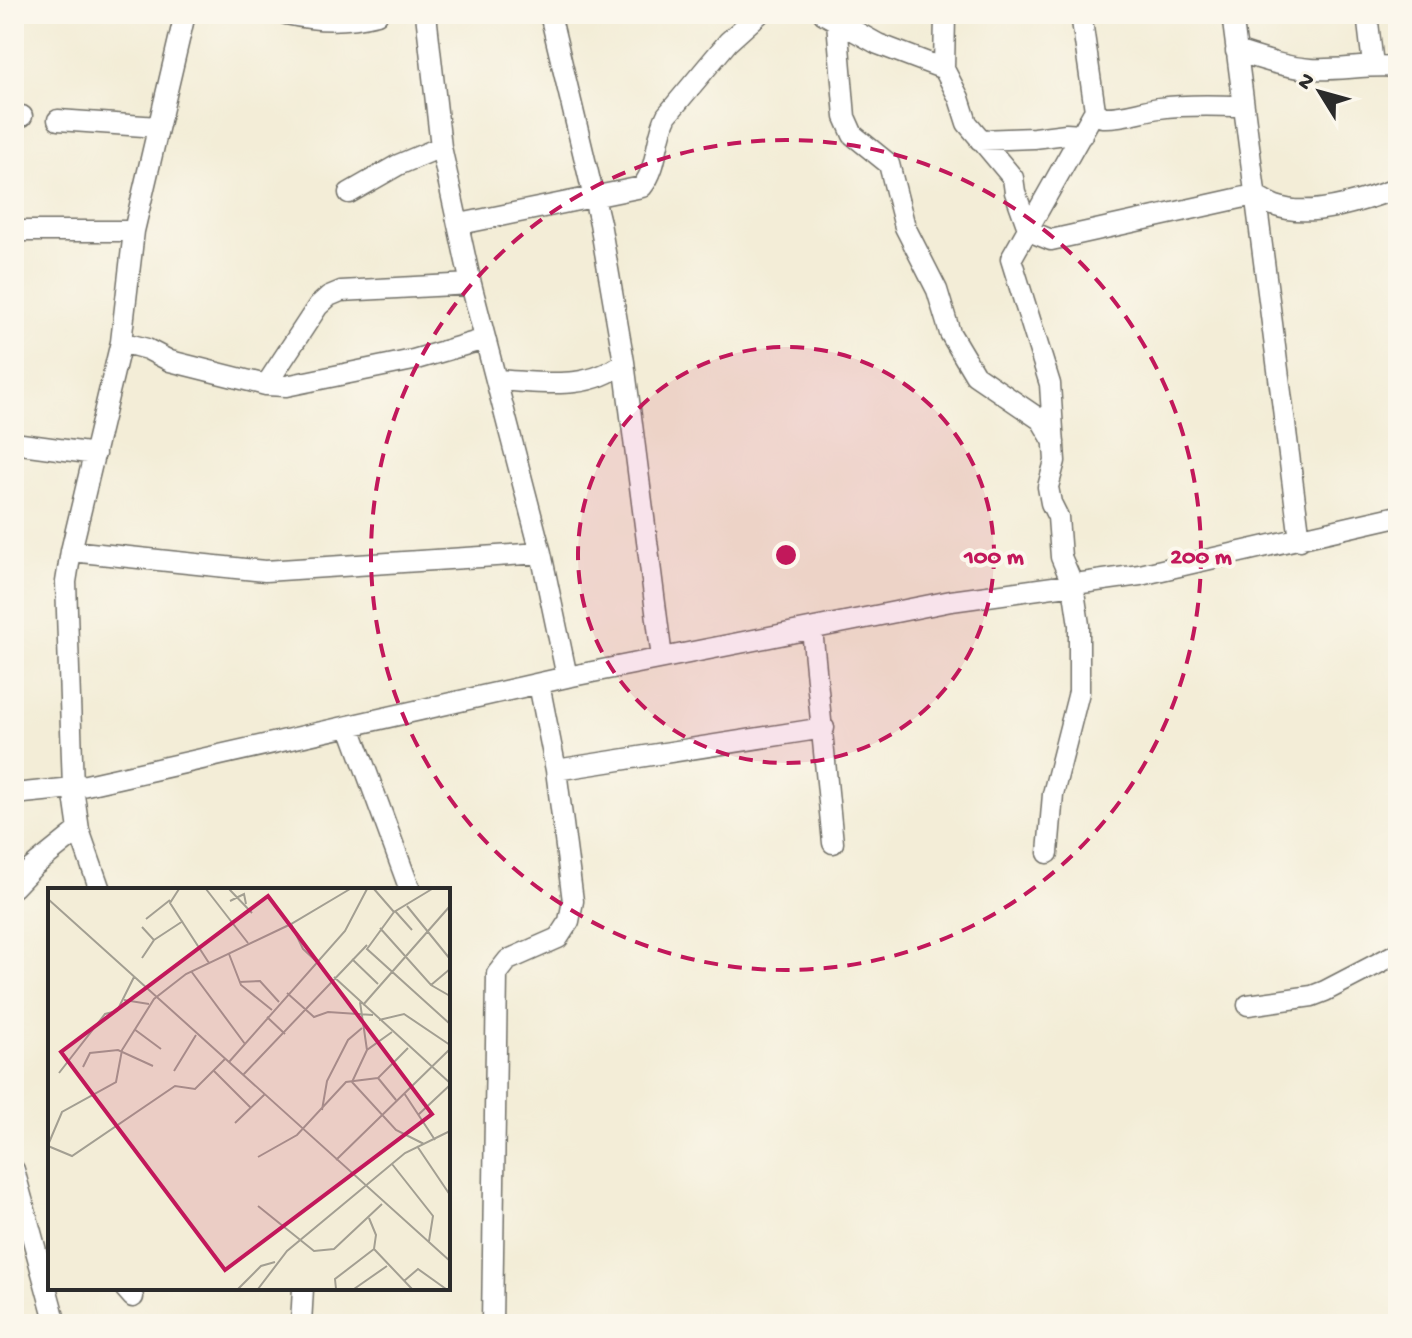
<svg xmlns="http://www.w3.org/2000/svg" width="1412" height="1338" font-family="'Gochi Hand',sans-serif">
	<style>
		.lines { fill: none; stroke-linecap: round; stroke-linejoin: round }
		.minor-casing { stroke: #716f67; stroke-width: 23 }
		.minor { stroke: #fff; stroke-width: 20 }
		.ring { fill: none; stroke: #c2185b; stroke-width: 4; stroke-dasharray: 14 10 }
		.inset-road { fill: none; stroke: #a39f92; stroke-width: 2 }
		.view { fill: #c2185b; fill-opacity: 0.15; stroke: #c2185b; stroke-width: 4 }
		.inset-edge { fill: none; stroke: #2b2b2b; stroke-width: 4 }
		.centre { fill: #c2185b; stroke: #fbf7ec; stroke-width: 4 }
		.ring-label { font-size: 24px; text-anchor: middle; font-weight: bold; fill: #c2185b; stroke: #fbf7ec; stroke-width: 8; stroke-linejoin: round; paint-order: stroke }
	</style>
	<rect width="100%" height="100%" fill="#fbf7ec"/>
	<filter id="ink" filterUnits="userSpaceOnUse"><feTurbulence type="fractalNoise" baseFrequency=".0125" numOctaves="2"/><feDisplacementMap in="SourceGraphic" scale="16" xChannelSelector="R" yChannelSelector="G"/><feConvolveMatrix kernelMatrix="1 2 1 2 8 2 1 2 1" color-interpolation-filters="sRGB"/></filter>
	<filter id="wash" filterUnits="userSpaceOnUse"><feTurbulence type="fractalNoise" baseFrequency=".006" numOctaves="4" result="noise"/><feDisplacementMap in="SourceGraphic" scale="32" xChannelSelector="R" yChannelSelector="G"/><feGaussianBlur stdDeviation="1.8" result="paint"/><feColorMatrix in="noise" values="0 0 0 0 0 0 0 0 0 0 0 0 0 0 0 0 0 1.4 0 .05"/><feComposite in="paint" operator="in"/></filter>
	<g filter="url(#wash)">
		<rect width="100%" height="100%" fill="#f3edd7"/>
	</g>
	<g filter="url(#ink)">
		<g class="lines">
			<g class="minor-casing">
				<path id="minor" d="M 286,14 C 318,21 345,22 377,14
					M 426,14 L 441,147 L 471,284 L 541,553 L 567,677
					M 550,14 L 600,223 L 624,362 L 662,658
					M 824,14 L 878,44 L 944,69
					M 945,14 L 944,69 L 959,98 L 967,123 L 1013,178 L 1015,192 L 1029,231 L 1051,240 L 1254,195 C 1261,198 1269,204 1276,206 C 1310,219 1366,200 1398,188
					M 1081,14 L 1095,110 L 1102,117 C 1123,118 1139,111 1159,108 C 1187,104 1216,106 1243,106
					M 1232,14 L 1300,540
					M 1367,14 L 1373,65
					M 837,22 L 845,117 L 853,135 L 889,164 L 905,227 L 937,290 L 950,333 L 975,375 L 1041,420 L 1054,442
					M 1236,51 C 1261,59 1284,67 1310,69 C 1339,71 1368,64 1398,67
					M 14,116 L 22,116
					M 58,120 L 158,127
					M 980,140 L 1034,138 L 1066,134 L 1082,135
					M 349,193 L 398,165 L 441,147
					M 460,224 L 642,187 C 659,166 655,138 667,115 L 728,42 L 759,14
					M 14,231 L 134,231
					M 121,342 L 147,349 L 170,361 L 266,385 L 286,386 L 413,360 L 485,339
					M 496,380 C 540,382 588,392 624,362
					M 266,385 L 318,306 L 329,296 L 341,291 L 471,284
					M 14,443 L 95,454
					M 71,551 L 265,571 L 541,553
					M 812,629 L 833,843
					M 350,727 L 410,890
					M 556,770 L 824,728
					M 14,794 L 73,788 L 567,677 L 951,601 L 1140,575 L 1398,516
					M 1048,853 L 1053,794 L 1079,692 L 1079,625 L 1073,585 L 1061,557 L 1058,517 L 1051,503 L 1048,487 L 1055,461 L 1050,384 L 1011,259 L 1095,110
					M 14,887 L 33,867 L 79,830
					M 100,890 L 79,830 L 73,788 L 66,582 L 71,551 L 121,342 L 134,231 L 185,14
					M 1248,1005 L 1312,996 L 1325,991 L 1398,953
					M 14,1170 L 56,1324
					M 125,1288 L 133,1297
					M 301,1324 L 303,1288
					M 492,1324 L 497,974 L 508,960 L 558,938 L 569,921 L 573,901 L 556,770 L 539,684"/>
			</g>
			<use href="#minor" class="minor"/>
		</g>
	</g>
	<circle cx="786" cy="555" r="208" fill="#c2185b" fill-opacity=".12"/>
	<g class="ring">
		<circle cx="786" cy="555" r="208"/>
		<circle cx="786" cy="555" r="415"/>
	</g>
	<g transform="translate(48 888)">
		<rect width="402" height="402" fill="#f3edd7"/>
		<path class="inset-road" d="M 131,1 L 122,15 L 161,75M 158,1 L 200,55M 181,1 L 204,25M 326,1 L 346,24M 384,1 L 346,24 L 319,61 L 402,136M 0,11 L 402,373M 182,13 L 196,6 L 198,16M 359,18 L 402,71M 347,23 L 364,42M 98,31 L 122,12M 243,36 L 255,61 L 269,74M 94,39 L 106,52 L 94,70M 332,40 L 383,97 L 402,108M 106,52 L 135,33M 181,66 L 193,97 L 224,122M 304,71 L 330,96M 143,83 L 197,156M 286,89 L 402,195M 191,94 L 212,93 L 231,114M 383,97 L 402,81M 239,105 L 266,129 L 280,124 L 325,127M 76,112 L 101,116M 312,114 L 319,162M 315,117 L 402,18M 219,129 L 237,146M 331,132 L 356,126 L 402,157M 86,141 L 113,161M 181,174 L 297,43 L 319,1M 35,179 L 42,165 L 70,162 L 105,178M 126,183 L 148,147M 166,183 L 203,220M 11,185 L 57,126 L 69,123 L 86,89M 195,187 L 319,57M 304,194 L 348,242 L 376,256M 304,194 L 319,162 L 344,144M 356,205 L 387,252M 348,212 L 330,190 L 360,160M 274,222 L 279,193 L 300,152 L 314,140M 370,227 L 402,197M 187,235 L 217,206M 0,257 L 14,224 L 68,194 L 74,162 L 106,111 L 138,86 L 243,36 L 302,1M 0,258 L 24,268 L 127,198 L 147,201 L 177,171M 369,258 L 402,307M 210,269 L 249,247 L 298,194 L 330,190M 288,272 L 402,161M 344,276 L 385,328 L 381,353M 210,318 L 266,363 L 286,361 L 334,316M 326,361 L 364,401M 356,393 L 370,381 L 398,401M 190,401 L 213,378 L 227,374M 210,401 L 239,363 L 357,265 L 402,243M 288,401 L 287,391 L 326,361 L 328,347 L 321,330M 306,401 L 339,378"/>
		<path class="view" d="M 220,8 L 384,226 L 177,382 L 13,164 Z"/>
		<rect width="402" height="402" class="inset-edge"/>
	</g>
	<circle cx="786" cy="555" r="12" class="centre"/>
	<g class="ring-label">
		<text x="994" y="563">100 m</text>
		<text x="1201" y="563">200 m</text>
	</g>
	<rect width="1412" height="1338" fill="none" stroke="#fbf7ec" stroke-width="48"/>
	<g transform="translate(1320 92) rotate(307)" stroke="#fbf7ec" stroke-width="6" paint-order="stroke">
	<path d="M0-6L14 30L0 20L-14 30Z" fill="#2b2b2b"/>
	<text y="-12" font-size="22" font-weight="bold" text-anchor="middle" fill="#2b2b2b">N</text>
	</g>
</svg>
